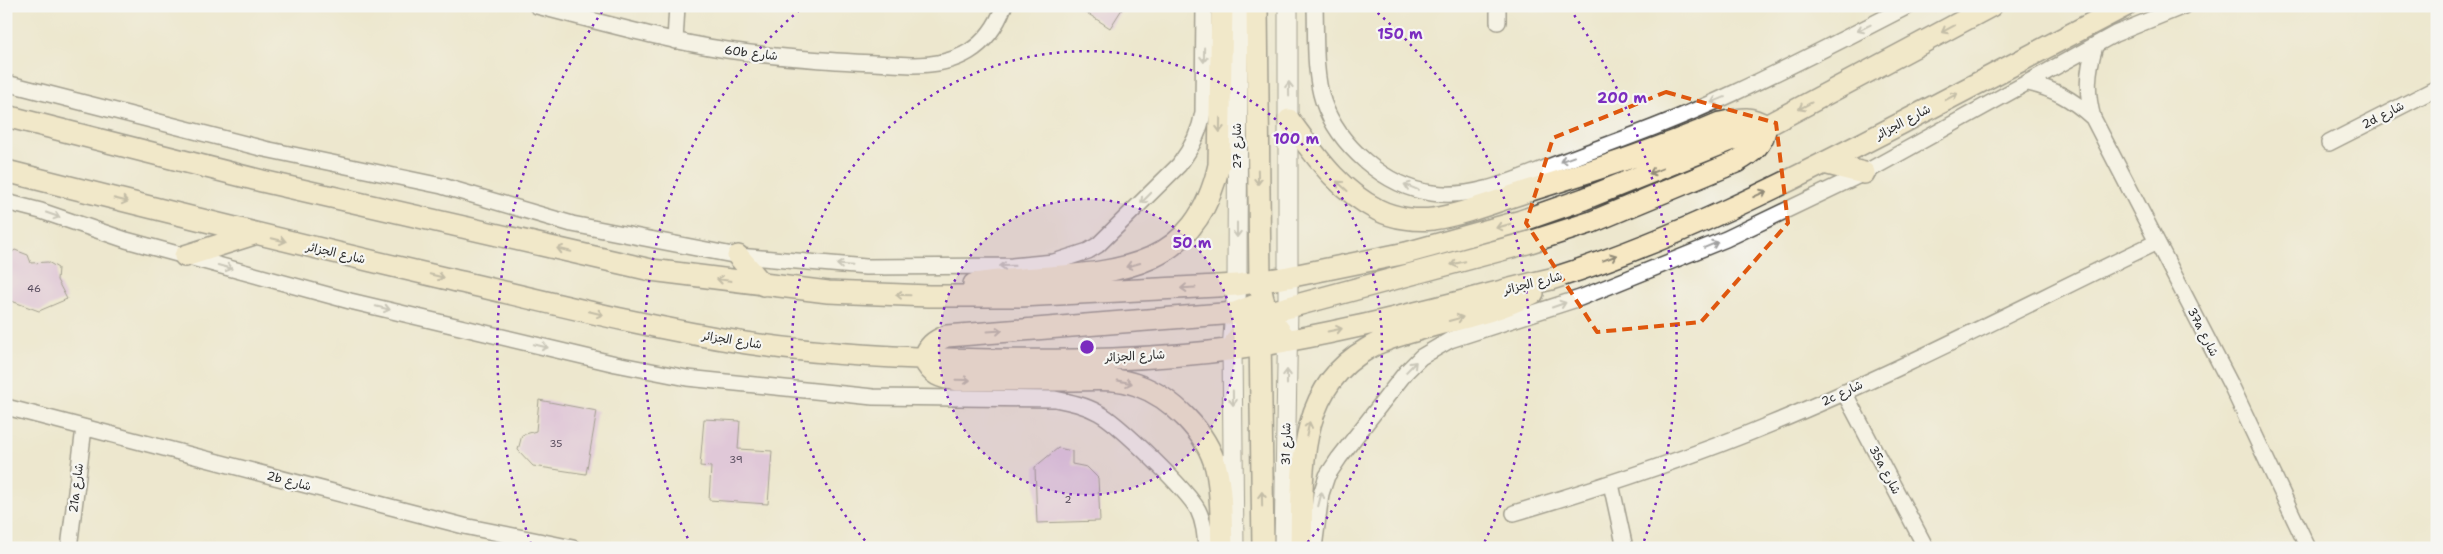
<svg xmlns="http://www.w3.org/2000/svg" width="2443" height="554" font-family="'Shantell Sans','Playpen Sans Arabic',sans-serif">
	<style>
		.building { fill: #d1a3e5 }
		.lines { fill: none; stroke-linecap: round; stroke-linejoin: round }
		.minor-casing { stroke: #484743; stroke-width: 18 }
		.tertiary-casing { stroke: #484743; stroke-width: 21 }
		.secondary-casing { stroke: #484743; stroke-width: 24 }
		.minor { stroke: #fff; stroke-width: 15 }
		.tertiary { stroke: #fff; stroke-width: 19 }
		.secondary { stroke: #f7e8c3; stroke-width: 21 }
		.oneway { stroke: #a0a0a0 }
		.oneway2 { stroke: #918a77 }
		.marked { fill: none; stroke: #df570e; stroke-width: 4; stroke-dasharray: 10 6; stroke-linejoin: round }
		.ring { fill: none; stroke: #7b2cbf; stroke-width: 2.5; stroke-dasharray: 2.5 5 }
		.labels { text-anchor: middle; stroke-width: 4.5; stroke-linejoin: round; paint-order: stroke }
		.number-label { font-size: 10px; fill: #54495a }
		.street-label { font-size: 12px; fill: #2b2b2b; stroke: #f6f6f2 }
		.centre { fill: #7b2cbf; stroke: #f6f6f2; stroke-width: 2.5 }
		.ring-label { font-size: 15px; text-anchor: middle; font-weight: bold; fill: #7b2cbf; stroke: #f6f6f2; stroke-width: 4.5; stroke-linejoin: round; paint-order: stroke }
	</style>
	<rect width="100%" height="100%" fill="#f6f6f2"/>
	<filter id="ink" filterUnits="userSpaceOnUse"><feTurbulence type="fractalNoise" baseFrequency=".02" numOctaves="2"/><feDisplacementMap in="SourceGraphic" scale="10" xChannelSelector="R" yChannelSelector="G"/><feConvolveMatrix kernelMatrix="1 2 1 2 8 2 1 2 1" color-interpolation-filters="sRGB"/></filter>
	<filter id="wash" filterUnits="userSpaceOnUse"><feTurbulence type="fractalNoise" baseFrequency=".0096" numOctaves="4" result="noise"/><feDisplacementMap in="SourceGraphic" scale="20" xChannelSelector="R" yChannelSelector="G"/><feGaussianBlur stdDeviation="1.12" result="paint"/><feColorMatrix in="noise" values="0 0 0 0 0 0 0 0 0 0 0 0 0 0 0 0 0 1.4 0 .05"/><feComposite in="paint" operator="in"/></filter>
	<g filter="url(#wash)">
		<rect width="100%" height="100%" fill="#ede7ce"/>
		<g id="blocks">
			<path class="building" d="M 1076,6 L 1124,6 L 1110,28 Z
				M 15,250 L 28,255 L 31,263 L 48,262 L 58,268 L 57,280 L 67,299 L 39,311 L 6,299 L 6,257 Z
				M 539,400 L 597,411 L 586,474 L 533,466 L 518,450 L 522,435 L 536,431 Z
				M 704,419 L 740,421 L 738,449 L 772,451 L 768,504 L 709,500 L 711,467 L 700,466 Z
				M 1058,448 L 1072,451 L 1072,464 L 1087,467 L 1098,478 L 1100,521 L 1037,523 L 1035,467 Z"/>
		</g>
	</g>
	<g filter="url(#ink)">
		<use href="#blocks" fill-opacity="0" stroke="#484743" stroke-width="1"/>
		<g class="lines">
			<g class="minor-casing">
				<path id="minor" d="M 537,6 C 600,22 663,40 727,50 C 788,59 851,62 913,65 C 957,65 988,49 1004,6
					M 1315,6 C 1316,35 1314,74 1323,101 C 1338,145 1385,187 1432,193 C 1476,200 1523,176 1564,161 C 1621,140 1679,119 1734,93 C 1792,66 1850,36 1908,6
					M 1498,22 L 1498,6
					M 675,41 L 677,6
					M 2095,46 C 2087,72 2086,92 2093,118 L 2232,387 L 2308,548
					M 6,83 L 265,149 L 442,186 L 572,224 L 738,256 L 866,267 L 1012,266 L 1054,262 L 1088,251 L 1098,245 L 1179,165 C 1192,148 1200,132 1203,112 L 1204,6
					M 2028,83 C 2054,89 2072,99 2092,117
					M 2329,143 L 2437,88
					M 6,202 L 41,211 L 126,240 L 350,301 L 616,364 L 687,378 L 873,397 L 1055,399 C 1070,402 1085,405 1099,413 C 1119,424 1187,490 1198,510 C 1204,522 1205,535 1206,548
					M 1844,392 L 1926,548
					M 6,407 L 464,526 L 573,548
					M 1611,484 L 1625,548
					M 1514,513 C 1601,487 1687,459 1771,424 C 1903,370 2029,303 2157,242
					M 69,548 L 84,428
					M 1314,548 L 1321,494 L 1327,476 L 1339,458 L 1406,372 L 1421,357 L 1450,340 L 1580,298 L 1726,239 L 1864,173 L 2115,34 L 2184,6"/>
			</g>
			<g class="tertiary-casing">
				<path id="tertiary" d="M 1234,548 L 1232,349 L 1237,285 L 1238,6
					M 1284,548 L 1288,306 L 1288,6"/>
			</g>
			<g class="secondary-casing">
				<path id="secondary" d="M 1257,6 L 1260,282 C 1262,306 1271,321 1287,340
					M 6,116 L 262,181 L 651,270 L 828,292 L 929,296 L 1020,296 L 1237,285 L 1288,277 L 1406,253 L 1521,221 L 1584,199 L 1766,126 L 1991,6
					M 1824,163 L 1864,173
					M 6,171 C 152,208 298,244 444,278 C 544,301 644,327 746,343 C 826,355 908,359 990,360 C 1071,361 1154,360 1235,349 C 1341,335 1447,304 1551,279 C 1672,241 1787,183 1900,124 C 1975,85 2050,45 2125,6
					M 185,256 L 254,234
					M 738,256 L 763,285
					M 974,284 C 1076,268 1190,295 1219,165 L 1222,6
					M 1260,332 L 1263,548
					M 1232,349 C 1240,331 1249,321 1267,313 L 1527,243 L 1592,222 L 1736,162 C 1752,153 1763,145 1766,126 C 1748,115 1740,119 1720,123 C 1658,150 1592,171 1528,191 C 1497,201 1465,214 1433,219 C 1416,221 1394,218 1378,210 C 1336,188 1316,156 1289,120
					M 1222,548 C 1221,522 1222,493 1216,468 C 1207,432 1171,397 1137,385 C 1115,377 1091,380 1068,380 C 1032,380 995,380 958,380 C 941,378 931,375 924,359 C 928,346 934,341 947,336 L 1235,313 L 1263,302
					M 1301,548 C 1303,475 1294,391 1367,349 C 1384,338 1405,334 1424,328 C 1461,318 1499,311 1533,293"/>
			</g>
			<use href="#minor" class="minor"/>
			<use href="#tertiary" class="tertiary"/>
			<use href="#secondary" class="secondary"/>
		</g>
		<defs><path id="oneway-shaft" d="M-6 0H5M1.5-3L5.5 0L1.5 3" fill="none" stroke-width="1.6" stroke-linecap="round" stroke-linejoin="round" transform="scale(1.25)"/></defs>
		<g class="oneway">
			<use href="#oneway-shaft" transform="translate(1864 28) rotate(154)"/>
			<use href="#oneway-shaft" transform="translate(1204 55) rotate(91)"/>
			<use href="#oneway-shaft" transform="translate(1289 89) rotate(-91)"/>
			<use href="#oneway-shaft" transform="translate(1718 100) rotate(158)"/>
			<use href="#oneway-shaft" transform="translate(1567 159) rotate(160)"/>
			<use href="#oneway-shaft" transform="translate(1411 187) rotate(-158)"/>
			<use href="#oneway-shaft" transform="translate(1146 198) rotate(135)"/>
			<use href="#oneway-shaft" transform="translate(53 215) rotate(19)"/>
			<use href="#oneway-shaft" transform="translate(1237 230) rotate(90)"/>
			<use href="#oneway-shaft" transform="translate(1711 245) rotate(-23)"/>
			<use href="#oneway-shaft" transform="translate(844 265) rotate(-175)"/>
			<use href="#oneway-shaft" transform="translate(1007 266) rotate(179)"/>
			<use href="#oneway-shaft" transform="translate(225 267) rotate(15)"/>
			<use href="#oneway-shaft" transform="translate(1559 305) rotate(-19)"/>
			<use href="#oneway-shaft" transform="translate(383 308) rotate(13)"/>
			<use href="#oneway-shaft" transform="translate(541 346) rotate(14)"/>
			<use href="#oneway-shaft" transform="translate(1411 367) rotate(-46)"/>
			<use href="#oneway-shaft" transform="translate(1287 377) rotate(-90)"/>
			<use href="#oneway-shaft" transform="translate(1233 398) rotate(89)"/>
			<use href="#oneway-shaft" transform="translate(1320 499) rotate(-76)"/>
		</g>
		<g class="oneway2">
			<use href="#oneway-shaft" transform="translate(1948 29) rotate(152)"/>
			<use href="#oneway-shaft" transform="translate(1951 97) rotate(-28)"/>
			<use href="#oneway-shaft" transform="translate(1805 106) rotate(152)"/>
			<use href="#oneway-shaft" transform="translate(1220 125) rotate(91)"/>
			<use href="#oneway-shaft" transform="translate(1656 171) rotate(159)"/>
			<use href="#oneway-shaft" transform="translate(1258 177) rotate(89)"/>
			<use href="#oneway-shaft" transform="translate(1342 186) rotate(-138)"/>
			<use href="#oneway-shaft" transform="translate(1760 194) rotate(-25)"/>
			<use href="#oneway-shaft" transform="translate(121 200) rotate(14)"/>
			<use href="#oneway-shaft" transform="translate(1503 226) rotate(164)"/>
			<use href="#oneway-shaft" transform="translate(279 240) rotate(13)"/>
			<use href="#oneway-shaft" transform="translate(564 250) rotate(-167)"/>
			<use href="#oneway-shaft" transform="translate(1610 258) rotate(-21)"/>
			<use href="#oneway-shaft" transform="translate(1458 263) rotate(166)"/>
			<use href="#oneway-shaft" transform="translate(1133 265) rotate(164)"/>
			<use href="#oneway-shaft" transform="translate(437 276) rotate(13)"/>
			<use href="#oneway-shaft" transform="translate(724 280) rotate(-172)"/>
			<use href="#oneway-shaft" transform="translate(1188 288) rotate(177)"/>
			<use href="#oneway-shaft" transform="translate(903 295) rotate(-178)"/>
			<use href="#oneway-shaft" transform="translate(596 313) rotate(13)"/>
			<use href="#oneway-shaft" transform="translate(1456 319) rotate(-15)"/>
			<use href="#oneway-shaft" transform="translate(1335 330) rotate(-12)"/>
			<use href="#oneway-shaft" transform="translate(995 331) rotate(-4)"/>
			<use href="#oneway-shaft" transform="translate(963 380) rotate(1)"/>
			<use href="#oneway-shaft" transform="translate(1125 382) rotate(11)"/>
			<use href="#oneway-shaft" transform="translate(1308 429) rotate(-78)"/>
			<use href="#oneway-shaft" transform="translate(1262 499) rotate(-91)"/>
		</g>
	</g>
	<path d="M0 0H2443V554H0ZM 1666,92 L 1776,123 L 1788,223 L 1701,322 L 1597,332 L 1526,223 L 1553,138 Z" fill="#ede7ce" fill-opacity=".55" fill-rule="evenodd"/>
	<path class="marked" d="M 1666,92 L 1776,123 L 1788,223 L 1701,322 L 1597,332 L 1526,223 L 1553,138 Z"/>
	<circle cx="1087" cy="347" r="148" fill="#7b2cbf" fill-opacity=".12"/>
	<g class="ring">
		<circle cx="1087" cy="347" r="148"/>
		<path d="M870 546A295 295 0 1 1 1304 546"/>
		<path d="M691 545A443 443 0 0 1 802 8M1372 8A443 443 0 0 1 1483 545"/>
		<path d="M531 544A590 590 0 0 1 604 9M1570 9A590 590 0 0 1 1643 544"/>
	</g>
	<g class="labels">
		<g class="number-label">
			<text x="34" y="292">46</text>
			<text x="556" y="447">35</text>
			<text x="736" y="463">39</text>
			<text x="1068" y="503">2</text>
		</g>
		<g class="street-label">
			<text transform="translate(751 53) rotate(7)" y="4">60b شارع</text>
			<text transform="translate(2383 115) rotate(-27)" y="4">2d شارع</text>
			<text transform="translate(1903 122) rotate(-28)" y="4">شارع الجزائر</text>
			<text transform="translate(1237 146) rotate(-90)" y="4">شارع 27</text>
			<text transform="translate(336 253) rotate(13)" y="4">شارع الجزائر</text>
			<text transform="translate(1533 283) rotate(-14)" y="4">شارع الجزائر</text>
			<text transform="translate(2203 332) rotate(63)" y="4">37a شارع</text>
			<text transform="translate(732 340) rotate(9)" y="4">شارع الجزائر</text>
			<text transform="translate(1135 356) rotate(-3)" y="4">شارع الجزائر</text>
			<text transform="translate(1842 393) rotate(-25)" y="4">2c شارع</text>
			<text transform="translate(1286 444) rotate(-89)" y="4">شارع 31</text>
			<text transform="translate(1885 470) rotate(62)" y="4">35a شارع</text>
			<text transform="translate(289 481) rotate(15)" y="4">2b شارع</text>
			<text transform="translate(76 488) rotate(-83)" y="4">21a شارع</text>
		</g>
	</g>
	<circle cx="1087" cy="347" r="8" class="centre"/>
	<g class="ring-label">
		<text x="1400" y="39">150 m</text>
		<text x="1622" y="103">200 m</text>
		<text x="1296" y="144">100 m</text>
		<text x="1192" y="248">50 m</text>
	</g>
	<rect width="2443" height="554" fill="none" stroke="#f6f6f2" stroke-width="25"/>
</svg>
